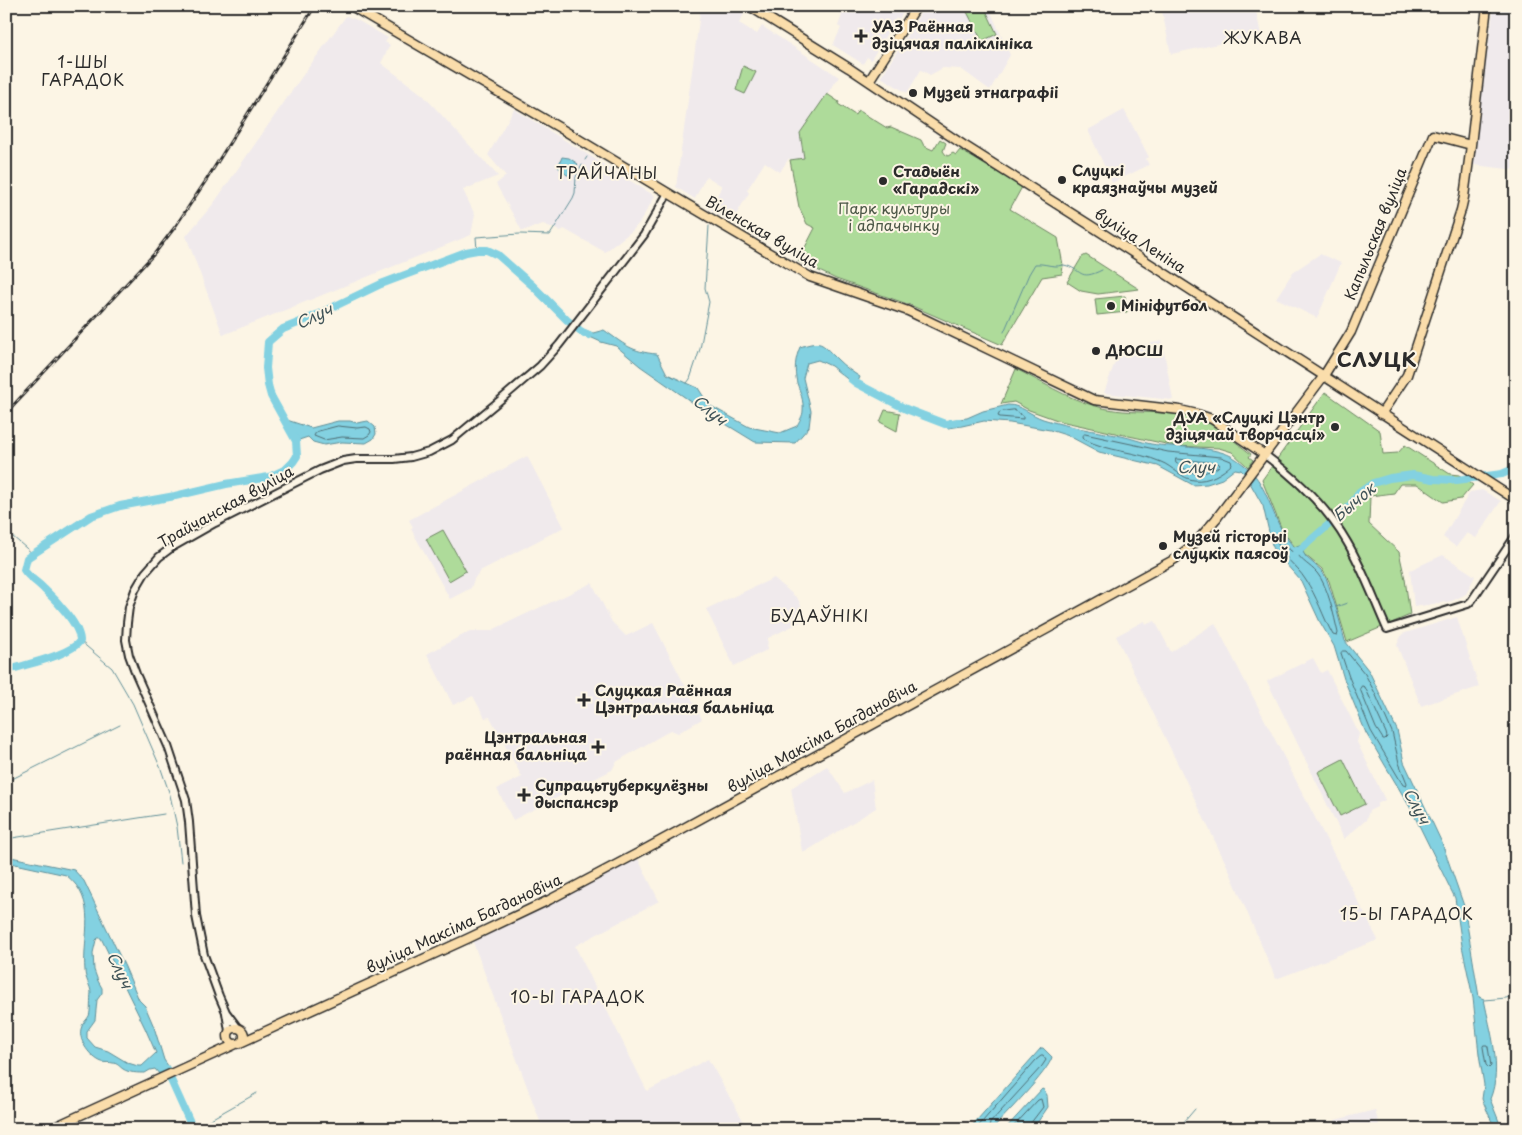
<svg xmlns="http://www.w3.org/2000/svg" width="1522" height="1135" font-family="'Playpen Sans',sans-serif">
	<style>
		.built { fill: #f0eaec }
		.green { fill: #aedb9a; stroke: #6c8362 }
		.water { fill: #83d1e1; stroke: #608f98; fill-rule: evenodd }
		.lines { fill: none; stroke-linecap: round; stroke-linejoin: round }
		.shore { stroke: #4e6d74; stroke-width: 1 }
		.stream { stroke: #608f98; stroke-width: 1 }
		.river { stroke: #83d1e1; stroke-width: 8 }
		.minor-casing { stroke: #2b2b2b; stroke-width: 10 }
		.major-casing { stroke: #2b2b2b; stroke-width: 11 }
		.minor { stroke: #fcf5e5; stroke-width: 6 }
		.major { stroke: #faddab; stroke-width: 8 }
		.rail-casing { stroke: #2b2b2b; stroke-width: 3 }
		.rail { stroke: #fcf5e5; stroke-width: 1; stroke-dasharray: 4; stroke-linecap: butt }
		.poi-dot { fill: #2b2b2b; stroke: #fcf5e5; stroke-width: 2 }
		.labels { text-anchor: middle; stroke-width: 4; stroke-linejoin: round; paint-order: stroke }
		.poi-label { font-size: 15px; font-weight: bold; fill: #2b2b2b; stroke: #fcf5e5; text-anchor: start }
		.park-label { font-size: 15px; fill: #4c5747; stroke: #fcf5e5 }
		.street-label { font-size: 15px; fill: #2b2b2b; stroke: #fcf5e5 }
		.neighbourhood-label { font-size: 16px; letter-spacing: 1px; fill: #2b2b2b; stroke: #fcf5e5 }
		.water-label { font-size: 16px; font-style: italic; fill: #415458; stroke: #fcf5e5 }
		.district-label { font-size: 20px; font-weight: bold; letter-spacing: 1px; fill: #2b2b2b; stroke: #fcf5e5 }
	</style>
	<rect width="100%" height="100%" fill="#fcf5e5"/>
	<filter id="ink" filterUnits="userSpaceOnUse"><feTurbulence type="fractalNoise" baseFrequency=".02" numOctaves="2"/><feDisplacementMap in="SourceGraphic" scale="10" xChannelSelector="R" yChannelSelector="G"/><feConvolveMatrix kernelMatrix="1 2 1 2 8 2 1 2 1" color-interpolation-filters="sRGB"/></filter>
	<g filter="url(#ink)">
		<path class="built" d="M 701,6 L 731,6 L 744,14 L 739,23 L 757,34 L 762,26 L 839,77 L 800,133 L 804,158 L 790,160 L 789,158 L 780,172 L 765,162 L 747,190 L 749,193 L 731,223 L 710,209 L 722,186 L 706,176 L 695,199 L 676,187 Z
			M 840,6 L 896,6 L 904,11 L 899,19 L 896,18 L 871,60 L 867,57 L 863,64 L 833,45 L 841,28 L 838,26 L 842,15 L 839,13 Z
			M 925,6 L 988,6 L 1010,55 L 990,90 L 961,69 L 943,68 L 930,75 L 921,70 L 907,93 L 881,77 Z
			M 1161,6 L 1255,6 L 1261,35 L 1171,54 Z
			M 1494,6 L 1516,6 L 1516,170 L 1474,165 L 1487,54 Z
			M 346,16 L 357,20 L 388,38 L 385,42 L 390,45 L 381,63 L 423,95 L 498,176 L 463,190 L 475,215 L 471,235 L 223,335 L 186,236 L 214,203 L 303,75 Z
			M 514,109 L 655,196 L 640,222 L 633,230 L 605,252 L 564,229 L 561,231 L 543,224 L 522,231 L 496,184 L 506,176 L 488,155 Z
			M 1124,110 L 1149,157 L 1146,159 L 1149,165 L 1112,183 L 1088,130 Z
			M 1320,254 L 1341,263 L 1317,318 L 1276,298 L 1293,272 Z
			M 1162,341 L 1173,400 L 1104,393 L 1116,359 L 1119,356 L 1136,346 Z
			M 527,456 L 564,527 L 480,571 L 474,579 L 471,588 L 450,599 L 411,529 L 413,527 L 409,520 Z
			M 1482,490 L 1501,501 L 1476,538 L 1467,533 L 1456,547 L 1443,537 L 1470,492 Z
			M 1443,555 L 1475,576 L 1466,594 L 1452,601 L 1414,607 L 1410,570 Z
			M 774,578 L 798,599 L 807,619 L 768,638 L 767,650 L 734,666 L 706,609 Z
			M 592,583 L 612,622 L 626,636 L 653,623 L 702,719 L 678,733 L 671,730 L 616,762 L 612,770 L 513,820 L 497,789 L 522,777 L 490,717 L 485,718 L 473,696 L 453,705 L 427,654 L 470,631 L 490,631 Z
			M 1457,617 L 1479,687 L 1421,706 L 1397,645 L 1402,634 Z
			M 1144,621 L 1147,624 L 1155,621 L 1171,652 L 1215,623 L 1378,940 L 1276,979 L 1229,870 L 1116,636 Z
			M 1313,658 L 1321,673 L 1327,670 L 1359,734 L 1357,742 L 1385,800 L 1377,804 L 1377,807 L 1369,811 L 1366,820 L 1344,839 L 1267,681 Z
			M 827,766 L 845,793 L 872,780 L 876,808 L 805,852 L 802,851 L 791,788 Z
			M 638,859 L 659,901 L 575,946 L 647,1091 L 708,1059 L 748,1129 L 543,1129 L 541,1124 L 473,942 Z
			M 1375,1110 L 1380,1129 L 1338,1129 L 1335,1120 Z"/>
		<path class="green" d="M 968,6 L 984,6 L 997,34 L 982,41 L 965,8 Z
			M 743,66 L 756,72 L 745,94 L 736,90 Z
			M 827,94 L 839,102 L 838,104 L 855,115 L 858,110 L 887,128 L 891,127 L 921,140 L 924,146 L 933,150 L 940,139 L 946,143 L 943,151 L 946,155 L 948,156 L 953,153 L 956,155 L 960,150 L 1022,187 L 1010,209 L 1058,238 L 1063,265 L 1062,274 L 1042,277 L 1002,345 L 910,305 L 836,279 L 798,261 L 815,228 L 807,224 L 799,207 L 790,160 L 804,158 L 800,133 Z
			M 1086,255 L 1139,289 L 1098,294 L 1081,291 L 1067,282 L 1082,257 Z
			M 1125,296 L 1127,312 L 1097,315 L 1095,299 Z
			M 1016,369 C 1040,381 1067,398 1092,405 C 1124,416 1160,409 1194,417 C 1213,422 1235,442 1251,454 L 1249,457 L 1253,460 L 1248,467 L 1232,452 L 1219,448 L 1175,446 L 1060,421 L 1029,410 L 1014,402 L 1001,404 Z
			M 1325,392 L 1380,431 L 1383,454 L 1398,453 L 1405,445 L 1450,474 L 1459,475 L 1473,485 L 1461,499 L 1443,502 L 1417,484 L 1400,484 L 1394,493 L 1370,496 L 1369,524 L 1399,552 L 1405,579 L 1410,615 L 1347,642 L 1329,581 L 1322,569 L 1294,546 L 1282,530 L 1262,480 Z
			M 885,410 L 900,413 L 897,431 L 880,422 Z
			M 443,530 L 466,571 L 449,581 L 426,539 Z
			M 1343,759 L 1365,804 L 1340,816 L 1318,772 Z"/>
		<path class="water" d="M 562,157 L 569,158 L 578,164 L 570,175 L 567,175 L 558,167 Z
			M 583,329 L 593,333 L 604,330 C 624,344 631,352 657,354 L 667,374 L 698,388 L 709,405 L 749,427 L 780,433 L 797,426 C 799,421 803,416 803,411 C 804,400 800,392 797,383 C 794,369 795,359 800,347 C 824,339 822,345 838,360 C 844,366 852,372 860,377 L 856,386 L 831,366 L 818,360 L 807,363 L 803,378 L 811,411 L 809,427 L 795,443 L 755,442 L 706,412 L 640,366 L 616,346 L 601,342 L 581,333 Z
			M 1008,405 C 1021,405 1031,415 1043,419 C 1068,427 1095,431 1121,436 C 1131,438 1141,442 1151,444 C 1175,448 1217,445 1236,459 C 1245,465 1255,474 1260,483 C 1273,505 1276,528 1294,547 L 1302,544 L 1306,548 L 1303,552 L 1306,557 L 1321,570 L 1327,580 L 1337,611 L 1345,641 L 1369,671 L 1397,730 L 1404,762 L 1442,843 L 1464,906 L 1479,997 L 1484,999 C 1490,1031 1503,1067 1490,1099 L 1502,1129 L 1495,1129 L 1482,1099 L 1484,1085 L 1479,1054 L 1473,998 L 1462,946 L 1455,898 L 1411,809 L 1366,733 L 1344,679 L 1334,646 L 1320,622 L 1301,581 L 1276,553 L 1272,545 L 1263,506 L 1245,474 L 1241,470 L 1235,469 L 1222,479 L 1207,484 L 1193,485 L 1158,466 L 1099,452 L 1069,436 L 1050,430 L 1010,423 L 984,421 L 962,426 L 948,428 L 948,420 L 967,418 L 983,411 Z
			M 284,419 L 311,428 L 338,421 L 350,421 L 357,423 L 368,421 L 375,427 L 376,434 L 373,439 L 366,443 L 342,442 L 324,445 L 313,442 L 308,437 L 296,441 Z
			M 6,856 L 74,870 L 84,881 L 125,967 L 139,1000 L 145,1006 L 154,1027 L 164,1060 L 171,1070 L 160,1075 L 155,1069 L 150,1070 L 145,1073 C 138,1073 129,1073 123,1069 C 120,1067 117,1063 113,1063 C 110,1062 106,1063 102,1062 C 91,1058 78,1041 81,1029 C 82,1023 87,1020 89,1016 C 91,1011 90,999 91,993 C 91,986 85,979 85,971 C 82,936 99,901 66,875 L 6,862 ZM 98,938 L 101,938 L 145,1028 L 156,1053 L 142,1066 L 138,1066 L 128,1063 L 108,1051 L 95,1047 L 87,1038 L 87,1031 L 95,1020 L 97,1000 L 102,993 L 102,988 L 98,981 L 94,970 L 93,953 L 96,940 Z
			M 1041,1048 L 1043,1048 L 1052,1057 C 1049,1071 1004,1116 992,1129 L 969,1129 Z
			M 1042,1089 L 1044,1090 L 1047,1095 L 1048,1107 L 1033,1129 L 1005,1129 Z"/>
		<g class="lines">
			<path class="shore" d="M 1014,410 L 1023,416 L 1023,419 L 1000,417 L 998,416 L 1000,412 Z
				M 338,426 L 357,428 L 366,427 L 370,429 L 371,432 L 369,435 L 364,438 L 342,437 L 324,440 L 314,436 L 316,432 Z
				M 1085,434 L 1168,452 L 1221,457 L 1231,461 L 1232,464 C 1223,473 1208,482 1194,480 C 1182,479 1172,466 1161,462 C 1136,451 1108,452 1084,439 L 1083,436 Z
				M 1176,459 L 1218,463 L 1220,465 C 1217,469 1214,469 1209,471 C 1194,477 1188,471 1176,463 Z
				M 1278,539 L 1281,540 L 1291,551 L 1297,553 C 1302,562 1310,565 1317,573 C 1328,586 1334,616 1338,633 L 1337,636 L 1333,635 C 1323,617 1317,596 1305,579 C 1297,566 1282,557 1277,542 Z
				M 1343,651 L 1346,651 L 1365,674 L 1375,693 L 1392,732 L 1399,763 L 1407,783 L 1406,786 L 1403,785 L 1371,731 L 1349,677 L 1341,653 Z
				M 1362,686 L 1365,687 L 1386,733 L 1387,737 L 1385,739 L 1383,739 L 1376,728 L 1360,689 Z
				M 1484,1045 L 1487,1045 L 1488,1047 L 1491,1066 L 1489,1068 L 1486,1065 L 1483,1047 Z
				M 976,1129 L 1036,1060 L 1041,1056 L 1043,1056 L 1046,1060 L 1042,1066 L 990,1123 L 989,1129
				M 1011,1129 L 1038,1100 L 1041,1099 L 1043,1107 L 1030,1124 L 1029,1129"/>
			<path class="stream" d="M 585,160 L 587,157
				M 477,250 L 476,237 L 520,234 L 550,235 L 573,198 L 575,193 L 576,177 L 582,165
				M 1004,332 L 1029,274 L 1035,264 C 1043,263 1049,266 1056,266 C 1060,266 1060,265 1064,265 C 1083,269 1078,282 1102,270
				M 687,383 L 690,379 L 700,349 L 709,302 L 705,288 L 709,226
				M 6,531 L 33,554
				M 1336,607 L 1347,603
				M 80,641 L 112,668 L 133,704 L 161,769 L 170,795 L 177,827 L 181,862
				M 6,782 L 120,725
				M 6,839 L 164,814
				M 1485,1000 L 1506,998 L 1516,995
				M 193,1129 L 257,1093
				M 1178,1129 L 1195,1109"/>
			<path class="river" d="M 851,379 L 856,383 L 906,409 L 945,424 L 959,422
				M 1296,553 L 1348,508 L 1359,493 L 1373,483 L 1390,478 L 1413,475 L 1433,479 L 1457,480 L 1502,474 L 1516,468
				M 6,671 C 25,664 69,656 80,641 C 80,625 56,600 44,589 C 38,582 29,578 24,570 L 27,558 L 33,554 L 91,516 L 120,506 L 175,496 L 226,484 L 269,477 L 286,469 L 293,462 L 297,456 L 296,441 L 271,396 L 268,385 L 266,368 L 268,342 L 283,329 L 308,319 L 381,284 L 466,252 L 477,250 L 487,250 L 498,255 L 533,286 L 567,320 L 582,332 L 589,335
				M 166,1069 L 193,1129"/>
			<g class="minor-casing">
				<path id="minor" d="M 1265,455 C 1297,479 1327,507 1347,542 C 1363,569 1374,600 1387,629 L 1468,604 L 1472,600 L 1516,535
					M 226,1013 L 229,1031
					M 238,1028 L 226,1012 L 219,996 L 204,955 L 196,916 L 189,822 L 186,800 L 168,746 L 136,674 L 129,655 L 126,640 L 127,623 L 129,607 L 135,590 L 145,573 L 159,557 L 171,548 L 215,523 L 320,470 L 343,461 L 356,459 L 394,459 L 411,457 L 429,452 L 452,440 L 499,401 L 540,366 L 559,345 L 644,235 L 668,193"/>
			</g>
			<g class="major-casing">
				<path id="major" d="M 351,6 L 560,128 L 668,193 L 810,277 L 908,311 L 1094,400 L 1180,410 L 1197,414 L 1212,419 L 1265,455
					M 749,6 L 849,68 L 965,146 L 1093,227 L 1516,500
					M 869,81 L 917,6
					M 1381,414 L 1407,375 L 1461,210 L 1464,197 L 1471,145 L 1487,6
					M228 1036a8 8 0 1 1 16 0a8 8 0 1 1-16 0Z
					M 242,1042 L 469,938 L 549,900 L 638,853 L 1175,559 L 1196,542 L 1216,519 L 1323,377 L 1351,332 L 1433,135 L 1471,145
					M 50,1129 L 236,1044"/>
			</g>
			<use href="#minor" class="minor"/>
			<use href="#major" class="major"/>
			<g class="rail-casing">
				<path id="rail" d="M 6,413 L 155,253 L 175,227 L 207,179 L 315,6"/>
			</g>
			<use href="#rail" class="rail"/>
		</g>
	</g>
	<g class="poi-dot">
		<path d="M858.5 28.5h5v5h5v5h-5v5h-5v-5h-5v-5h5z"/>
		<circle cx="913" cy="93" r="5"/>
		<circle cx="1062" cy="180" r="5"/>
		<circle cx="883" cy="181" r="5"/>
		<circle cx="1111" cy="306" r="5"/>
		<circle cx="1096" cy="351" r="5"/>
		<circle cx="1335" cy="427" r="5"/>
		<circle cx="1163" cy="546" r="5"/>
		<path d="M581.5 692.5h5v5h5v5h-5v5h-5v-5h-5v-5h5z"/>
		<path d="M595.5 739.5h5v5h5v5h-5v5h-5v-5h-5v-5h5z"/>
		<path d="M521.5 787.5h5v5h5v5h-5v5h-5v-5h-5v-5h5z"/>
	</g>
	<g class="labels">
		<g class="poi-label">
			<text x="872" y="32">УАЗ Раённая<tspan x="872" dy="17">дзіцячая паліклініка</tspan></text>
			<text x="923" y="98">Музей этнаграфіі</text>
			<text x="1072" y="176">Слуцкі<tspan x="1072" dy="17">краязнаўчы музей</tspan></text>
			<text x="893" y="177">Стадыён<tspan x="893" dy="17">«Гарадскі»</tspan></text>
			<text x="1121" y="311">Мініфутбол</text>
			<text x="1106" y="356">ДЮСШ</text>
			<text x="1325" y="423" text-anchor="end">ДУА «Слуцкі Цэнтр<tspan x="1325" dy="17">дзіцячай творчасці»</tspan></text>
			<text x="1173" y="542">Музей гісторыі<tspan x="1173" dy="17">слуцкіх паясоў</tspan></text>
			<text x="595" y="696">Слуцкая Раённая<tspan x="595" dy="17">Цэнтральная бальніца</tspan></text>
			<text x="587" y="743" text-anchor="end">Цэнтральная<tspan x="587" dy="17">раённая бальніца</tspan></text>
			<text x="535" y="791">Супрацьтуберкулёзны<tspan x="535" dy="17">дыспансэр</tspan></text>
		</g>
		<g class="park-label">
			<text x="894" y="214">Парк культуры<tspan x="894" dy="17">і адпачынку</tspan></text>
		</g>
		<g class="street-label">
			<text transform="translate(762 232) rotate(30)" y="5">Віленская вуліца</text>
			<text transform="translate(1376 234) rotate(-68)" y="5">Капыльская вуліца</text>
			<text transform="translate(1140 241) rotate(33)" y="5">вуліца Леніна</text>
			<text transform="translate(226 507) rotate(-29)" y="5">Трайчанская вуліца</text>
			<text transform="translate(822 737) rotate(-29)" y="5">вуліца Максіма Багдановіча</text>
			<text transform="translate(464 924) rotate(-25)" y="5">вуліца Максіма Багдановіча</text>
		</g>
		<g class="neighbourhood-label">
			<text x="1263" y="44">ЖУКАВА</text>
			<text x="83" y="68">1-ШЫ<tspan x="83" dy="18">ГАРАДОК</tspan></text>
			<text x="607" y="179">ТРАЙЧАНЫ</text>
			<text x="820" y="622">БУДАЎНІКІ</text>
			<text x="1407" y="920">15-Ы ГАРАДОК</text>
			<text x="578" y="1003">10-Ы ГАРАДОК</text>
		</g>
		<g class="water-label">
			<text transform="translate(314 316) rotate(-25)" y="6">Случ</text>
			<text transform="translate(710 410) rotate(39)" y="6">Случ</text>
			<text x="1196" y="473">Случ</text>
			<text transform="translate(1354 502) rotate(-40)" y="6">Бычок</text>
			<text transform="translate(1417 806) rotate(62)" y="6">Случ</text>
			<text transform="translate(120 970) rotate(65)" y="6">Случ</text>
		</g>
		<g class="district-label">
			<text x="1377" y="367">СЛУЦК</text>
		</g>
	</g>
	<rect width="1522" height="1135" fill="none" stroke="#fcf5e5" stroke-width="25"/>
	<rect x="12" y="12" width="1497" height="1110" fill="none" stroke="#2b2b2b" stroke-width="2" filter="url(#ink)"/>
</svg>
